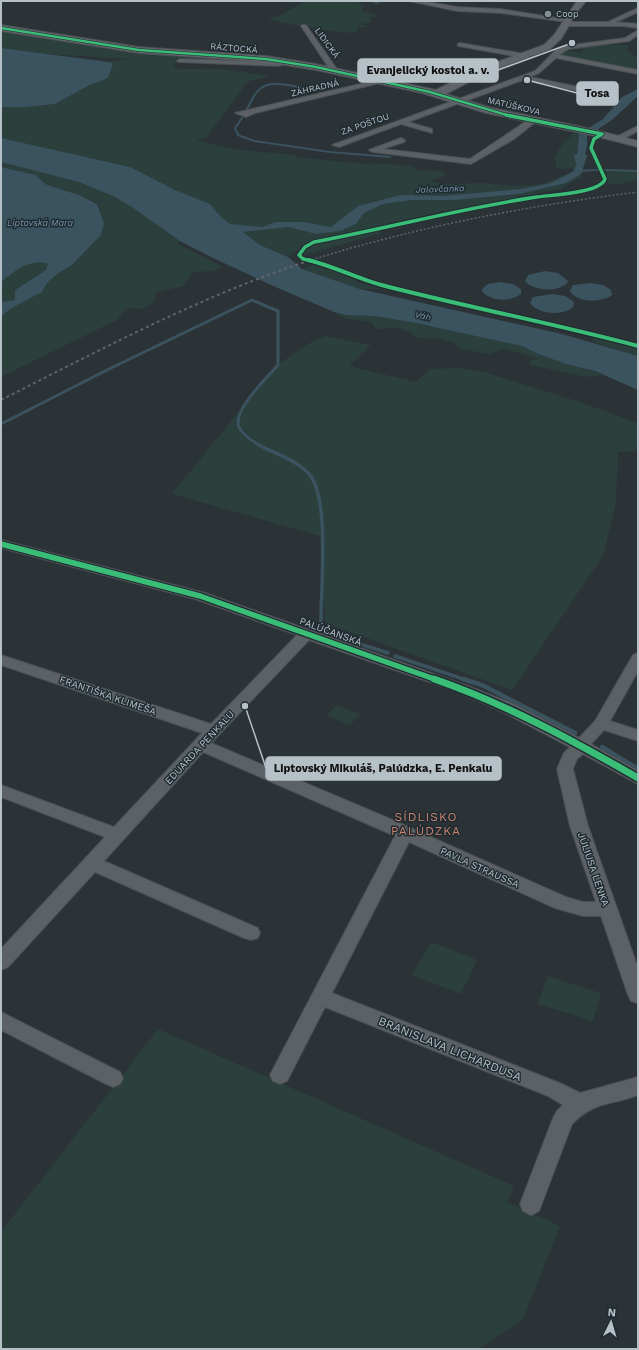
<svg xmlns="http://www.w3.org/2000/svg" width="639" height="1350" font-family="'Work Sans',sans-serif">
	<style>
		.green { fill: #2b3f3c }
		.water { fill: #3b525f }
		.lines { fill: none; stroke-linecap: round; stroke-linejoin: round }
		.stream-far3 { stroke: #3b525f; stroke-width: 2 }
		.stream-far2 { stroke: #3b525f; stroke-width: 3 }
		.stream-far1 { stroke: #3b525f; stroke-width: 3.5 }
		.stream { stroke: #3b525f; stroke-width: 4.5 }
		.street-casing { stroke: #494f52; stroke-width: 2 }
		.secondary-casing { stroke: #494f52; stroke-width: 2 }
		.street { fill: #5b6165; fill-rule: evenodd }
		.secondary { fill: #5f656a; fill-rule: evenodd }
		.rail-far1 { stroke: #5f6569; stroke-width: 1.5; stroke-dasharray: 2 2; stroke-linecap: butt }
		.rail { stroke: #5f6569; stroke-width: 2; stroke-dasharray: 3 3; stroke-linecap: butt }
		.cycleway-far4-casing { stroke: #1f2a31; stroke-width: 3.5 }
		.cycleway-far3-casing { stroke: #1f2a31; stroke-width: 5 }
		.cycleway-far2-casing { stroke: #1f2a31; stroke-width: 6 }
		.cycleway-far1-casing { stroke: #1f2a31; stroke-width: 8 }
		.cycleway-casing { stroke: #1f2a31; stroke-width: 10 }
		.cycleway-far4 { stroke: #3abd76; stroke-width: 2.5 }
		.cycleway-far3 { stroke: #3abd76; stroke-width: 3.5 }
		.cycleway-far2 { stroke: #3abd76; stroke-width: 4 }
		.cycleway-far1 { stroke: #3abd76; stroke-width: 5.5 }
		.cycleway { stroke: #3abd76; stroke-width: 7 }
		.poi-dot { fill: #858f95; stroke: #1f2a31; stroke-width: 1.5 }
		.labels { text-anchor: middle; stroke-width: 3; stroke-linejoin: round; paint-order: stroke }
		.far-poi-label { font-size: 9px; fill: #b6c0c7; stroke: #1f2a31; text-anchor: start }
		.far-street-label { font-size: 9px; fill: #b6c0c7; stroke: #1f2a31 }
		.far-water-label { font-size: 9px; font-style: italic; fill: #7996a8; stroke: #1f2a31 }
		.street-label { font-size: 10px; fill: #b6c0c7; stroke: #1f2a31 }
		.quarter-label { font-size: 12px; letter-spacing: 1px; fill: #cb846d; stroke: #1f2a31 }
		.near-street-label { font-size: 12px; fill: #b6c0c7; stroke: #1f2a31 }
		.leader { fill: none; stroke: #b6c0c7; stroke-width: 1.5 }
		.callout-dot { fill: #b6c0c7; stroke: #1f2a31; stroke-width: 1.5 }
		.callout { fill: #b6c0c7; stroke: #b6c0c7; stroke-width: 1.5 }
		.callout-label { font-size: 11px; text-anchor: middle; font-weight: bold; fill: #111 }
	</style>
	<rect width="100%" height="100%" fill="#2b3337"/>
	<path class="green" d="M 305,1 L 360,1 L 359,4 L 364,6 L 362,8 L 362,11 L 378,15 L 379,17 L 369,18 L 372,22 L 361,24 L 369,27 L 357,27 L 359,30 L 352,33 L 313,29 L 311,26 L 298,26 L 267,19 L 279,16 Z
		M 1,31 L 249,61 L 176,60 L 174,66 L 178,69 L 221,69 L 270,76 L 250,81 L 243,85 L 244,87 L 206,138 L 196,139 C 230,152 262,151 296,155 L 296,157 L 375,165 L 374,163 L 413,166 L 416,170 L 441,171 L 446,175 L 431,181 L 441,184 L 482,183 L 516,186 L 542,184 L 572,172 L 572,168 L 557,169 C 551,158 561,143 571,137 L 571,134 L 580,133 C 575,140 581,149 574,155 L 587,156 L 583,169 L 597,171 L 583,171 L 581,177 L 560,189 L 429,214 L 424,216 C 393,221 362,230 332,238 C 322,241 313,240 305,244 C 299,248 294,254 288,257 L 260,245 L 242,232 L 180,241 L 178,244 L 223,267 L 214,271 L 193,272 L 183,286 L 155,293 L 155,300 L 143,309 L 127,308 L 117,320 L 1,377 L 1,317 L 10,309 L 42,292 L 47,283 L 57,274 L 72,265 L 101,235 L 104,224 L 97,203 L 79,195 L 45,184 L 36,175 L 1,167 L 1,107 L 27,107 L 55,104 L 88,86 L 108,78 L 113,65 L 109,62 L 129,59 L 48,54 L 1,48 Z
		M 595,45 L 628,45 L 627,50 L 638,59 L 638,71 L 559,54 L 570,48 L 580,50 L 571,49 L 567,51 L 582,53 L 581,52 L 584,49 L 574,48 Z
		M 606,169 L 638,170 L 638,180 L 615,185 L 608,183 Z
		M 376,231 L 383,233 L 304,255 L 305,250 L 318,243 Z
		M 40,262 L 49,264 L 46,270 L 15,290 L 15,300 L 1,302 L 1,282 L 26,264 Z
		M 313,265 C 327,271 342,271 355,278 L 356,282 L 382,289 L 360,289 L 302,269 L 308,266 Z
		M 334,312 L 346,315 L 374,316 L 416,323 L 494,339 L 522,346 L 538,354 L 604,375 L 586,377 L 530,365 L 529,361 L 540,359 L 504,349 L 489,354 L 462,349 L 452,342 L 442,339 L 416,338 L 408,331 L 399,328 L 376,329 L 371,322 L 344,318 Z
		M 588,334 L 638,347 L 638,356 L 596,343 Z
		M 325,336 L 371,345 L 349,366 L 416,382 L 430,369 L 460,368 L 484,372 L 580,402 L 638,423 L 638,451 L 618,452 L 616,503 L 603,556 L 512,690 L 325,623 L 320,536 L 172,494 L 276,366 L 308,344 Z
		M 336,705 L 360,714 L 350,725 L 327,716 Z
		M 431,942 L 477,960 L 461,994 L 412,975 Z
		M 547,976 L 601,993 L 593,1021 L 538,1004 Z
		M 158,1029 L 514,1186 L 507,1202 L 560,1226 L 523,1319 L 479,1349 L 1,1349 L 1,1232 Z"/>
	<path class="water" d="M 1,48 L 109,62 L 113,64 L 108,78 L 88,86 L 55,104 L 27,107 L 1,107 Z
		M 638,89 L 638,96 L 612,120 L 587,136 L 587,146 L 585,154 L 587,156 L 581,174 L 566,183 L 519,194 L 455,200 L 411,200 L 383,204 L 364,213 L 356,224 L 340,231 L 316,234 L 289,227 L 243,232 L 260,245 L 288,257 L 302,269 L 360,289 L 562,334 L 638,356 L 638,390 L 595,371 L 566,364 L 538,354 L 522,346 L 416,323 L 374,316 L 346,315 L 334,312 L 271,285 L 207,255 L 180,241 L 132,207 L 113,196 L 79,182 L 1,162 L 1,138 L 130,167 L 175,190 L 210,204 L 221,217 L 230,224 L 262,227 L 276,222 L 304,222 L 331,227 L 358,206 L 401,195 L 443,196 L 522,189 L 551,183 L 574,171 L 576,164 L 574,155 L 577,154 L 579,134 L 603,119 L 622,97 Z
		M 1,167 L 36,175 L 45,184 L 79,195 L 97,204 L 104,224 L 101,235 L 72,265 L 57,274 L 47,283 L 42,292 L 10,309 L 1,317 L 1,302 L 15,300 L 15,290 L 46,270 L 48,264 C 29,258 16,271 1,282 Z
		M 545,271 L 558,273 L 568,281 L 567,283 C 557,293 534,291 525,281 L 528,275 Z
		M 500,282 L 513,284 L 521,289 L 521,294 C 511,302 490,302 482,291 L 482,289 L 488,284 Z
		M 591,283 L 603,285 L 611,290 L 612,295 C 601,303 577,303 570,291 L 573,285 Z
		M 552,294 L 565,296 L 573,301 L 574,304 L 573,307 C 563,316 538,315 530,303 L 533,297 Z"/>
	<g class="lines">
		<path class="stream-far3" d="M 373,1 L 378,3
			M 247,109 C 251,102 254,93 261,88 C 271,80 292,86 304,88
			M 242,118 L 235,128 L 238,135 L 254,141 L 330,152 L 390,157
			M 606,170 L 638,171
			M 579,171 L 597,170"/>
		<path class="stream-far2" d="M 1,424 L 109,369 L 252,300 L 278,311 L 278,365 C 268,377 232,410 239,427 C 243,436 253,441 260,446"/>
		<path class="stream-far1" d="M 259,445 C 275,454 295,459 309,474 C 331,499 320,592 321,627 L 335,636 L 388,653
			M 395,656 L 466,680"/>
		<path class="stream" d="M 463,679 L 482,685 L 575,733
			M 602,747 L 638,769"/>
		<g class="street-casing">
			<path id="street" d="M 409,1 L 422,1 L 457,7 L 500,9 L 570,20 L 567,22 L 500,13 L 457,11 Z
				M 638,8 L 638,12 L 616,22 L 638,24 L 638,28 L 623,26 L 564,26 L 561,24 L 564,22 L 608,22 Z
				M 302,25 L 306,25 L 336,68 L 333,71 L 328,70 L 329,68 L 301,26 Z
				M 638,30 L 638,35 L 629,41 L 568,49 L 559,55 L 638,70 L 638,74 L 556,58 L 539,73 L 530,77 L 598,91 L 598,95 L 523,80 L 408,122 L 432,129 L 432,133 L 401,124 L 339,147 L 332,145 L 535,71 L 556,50 L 565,46 L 625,38 Z
				M 460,43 L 525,54 L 528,56 L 525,58 L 458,46 L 458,44 Z
				M 180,59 L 278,62 L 288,60 L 291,62 L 278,66 L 178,62 L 177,61 Z
				M 382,79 L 384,80 L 384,82 L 255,113 L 246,117 L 235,113 Z
				M 531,118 L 538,120 L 514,139 L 471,164 L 373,152 L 369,150 L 401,138 L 405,140 L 404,142 L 383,149 L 470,159 Z
				M 638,126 L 638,131 L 621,140 L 614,138 Z
				M 1,540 L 205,593 L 468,686 L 511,703 L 579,738 L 595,721 L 633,655 L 638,653 L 638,671 L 610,721 L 638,730 L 638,741 L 604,730 L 591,744 L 638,771 L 638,784 L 583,754 L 577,759 L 573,769 L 588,826 L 638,968 L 638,1003 L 631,1001 L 628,995 L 601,916 L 583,916 L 555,908 L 409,842 L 332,993 L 562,1084 L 580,1093 L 638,1077 L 638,1095 C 610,1106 596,1100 572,1124 L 539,1211 L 531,1215 L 523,1211 L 520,1204 L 553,1118 L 557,1111 L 563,1105 L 548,1096 L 325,1007 L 287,1081 L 280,1084 L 273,1081 L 270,1075 L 395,836 L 203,752 L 104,861 L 258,928 L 260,933 L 258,938 L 251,940 L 244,938 L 95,872 L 8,967 L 1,970 L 1,949 L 105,837 L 1,797 L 1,785 L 114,827 L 202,733 L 1,665 L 1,655 L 211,724 L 297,635 L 195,599 L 1,548 ZM 309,640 L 458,692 L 501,711 L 570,747 L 564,753 L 557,769 L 570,826 L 596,902 L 583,902 L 566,897 L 388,818 L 211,743 Z
				M 1,1012 L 120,1072 L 123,1078 L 120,1084 L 113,1087 L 106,1084 L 1,1030 Z"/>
		</g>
		<g class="secondary-casing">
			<path id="secondary" d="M 577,1 L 586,1 L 577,12 L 561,39 L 550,49 L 486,73 L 446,94 L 492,108 L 596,130 L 638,141 L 638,147 L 595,136 L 486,113 L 422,93 L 316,70 L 266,62 L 139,53 L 1,31 L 1,25 L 139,47 L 266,56 L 316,64 L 436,90 L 478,69 L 544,45 L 554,35 Z"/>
		</g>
		<use href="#street" class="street"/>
		<use href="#secondary" class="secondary"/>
		<path class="rail-far1" d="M 308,261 C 416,227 525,206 638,192"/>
		<path class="rail" d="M 1,400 C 102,349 203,295 311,260"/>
		<g class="cycleway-far4-casing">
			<path id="cycleway-far4" d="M 1,28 L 139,50 L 266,59 L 316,67 L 430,92 L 510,116"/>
		</g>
		<g class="cycleway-far3-casing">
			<path id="cycleway-far3" d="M 506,115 L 602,134
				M 313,261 L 303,259 L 299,255 L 305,247 L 314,242 C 389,228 462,208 537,197 C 551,195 601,193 605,179 L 591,148 L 594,139 L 602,134"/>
		</g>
		<g class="cycleway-far2-casing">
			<path id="cycleway-far2" d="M 308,260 C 337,267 362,281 389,287 C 472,308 556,324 638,346"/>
		</g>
		<g class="cycleway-far1-casing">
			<path id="cycleway-far1" d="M 1,544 L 200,596 L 437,680"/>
		</g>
		<g class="cycleway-casing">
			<path id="cycleway" d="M 434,679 C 506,704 572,740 638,778"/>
		</g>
		<use href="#cycleway-far4" class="cycleway-far4"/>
		<use href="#cycleway-far3" class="cycleway-far3"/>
		<use href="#cycleway-far2" class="cycleway-far2"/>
		<use href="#cycleway-far1" class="cycleway-far1"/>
		<use href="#cycleway" class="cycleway"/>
	</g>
	<circle class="poi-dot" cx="548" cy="14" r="4"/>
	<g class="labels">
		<g class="far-poi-label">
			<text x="556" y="17">Coop</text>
		</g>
		<g class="far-street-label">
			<text transform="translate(327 43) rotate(54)" y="3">LIDICKÁ</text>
			<text transform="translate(234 48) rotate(5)" y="3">RÁZTOCKÁ</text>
			<text transform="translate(315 88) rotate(-13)" y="3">ZÁHRADNÁ</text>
			<text transform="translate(514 106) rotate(13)" y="3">MATÚŠKOVA</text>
			<text transform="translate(365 124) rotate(-19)" y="3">ZA POŠTOU</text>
		</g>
		<g class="far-water-label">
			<text transform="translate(440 189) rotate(-2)" y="3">Jalovčanka</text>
			<text x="40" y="226">Liptovská Mara</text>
			<text transform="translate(423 316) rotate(12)" y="3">Váh</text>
		</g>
		<g class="street-label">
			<text transform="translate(331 631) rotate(20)" y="4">PALÚČANSKÁ</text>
			<text transform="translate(108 695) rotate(19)" y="4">FRANTIŠKA KLIMEŠA</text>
			<text transform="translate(199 747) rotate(-47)" y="4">EDUARDA PENKALU</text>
			<text transform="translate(480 867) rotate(24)" y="4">PAVLA STRAUSSA</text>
			<text transform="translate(594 869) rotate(71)" y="4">JÚLIUSA LENKA</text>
		</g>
		<g class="quarter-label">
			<text x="426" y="821">SÍDLISKO<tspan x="426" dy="14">PALÚDZKA</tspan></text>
		</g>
		<g class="near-street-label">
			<text transform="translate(450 1049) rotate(22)" y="4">BRANISLAVA LICHARDUSA</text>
		</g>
	</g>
	<path class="leader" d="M572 43L498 70M527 80L577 93M245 706L266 768"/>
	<g class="callout-dot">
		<circle cx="572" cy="43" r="4"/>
		<circle cx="527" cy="80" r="4"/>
		<circle cx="245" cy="706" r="4"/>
	</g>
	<g class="callout">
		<rect x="358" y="59" width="140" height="23" rx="4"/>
		<rect x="577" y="82" width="41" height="23" rx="4"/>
		<rect x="266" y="757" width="235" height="23" rx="4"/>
	</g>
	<g class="callout-label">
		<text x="428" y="74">Evanjelický kostol a. v.</text>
		<text x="597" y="97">Tosa</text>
		<text x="383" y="772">Liptovský Mikuláš, Palúdzka, E. Penkalu</text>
	</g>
	<rect width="639" height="1350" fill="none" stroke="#b6c0c7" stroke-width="4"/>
	<g transform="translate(611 1322) rotate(5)" stroke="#1f2a31" stroke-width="3" paint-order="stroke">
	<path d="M0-3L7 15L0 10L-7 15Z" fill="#b6c0c7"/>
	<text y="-6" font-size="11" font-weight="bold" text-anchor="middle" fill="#b6c0c7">N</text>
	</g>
</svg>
